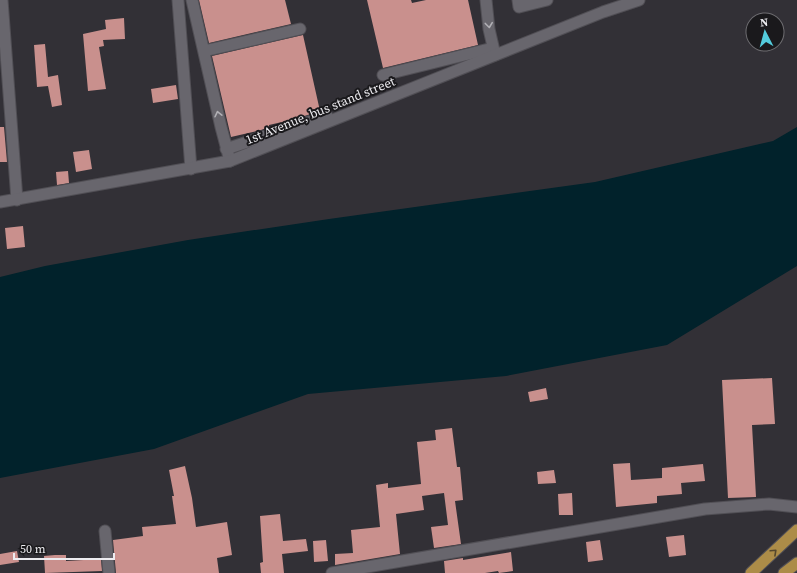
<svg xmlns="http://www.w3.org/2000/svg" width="797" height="573" font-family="'Source Serif 4',serif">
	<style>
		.water { fill: #01222b }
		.building { fill: #c9908d }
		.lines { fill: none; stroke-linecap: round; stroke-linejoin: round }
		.minor-casing { stroke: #514f55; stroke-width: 13 }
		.tertiary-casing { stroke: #514f55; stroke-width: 13 }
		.primary-casing { stroke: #514f55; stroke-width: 13 }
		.minor { stroke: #68666d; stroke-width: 11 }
		.tertiary { stroke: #68666d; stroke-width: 11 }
		.primary { stroke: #ac8c48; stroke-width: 11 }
		.oneway { stroke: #b1b0b5 }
		.oneway2 { stroke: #54472e }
		.labels { text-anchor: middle; stroke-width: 4; stroke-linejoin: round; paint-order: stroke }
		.street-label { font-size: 13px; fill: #edecf0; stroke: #1a191c }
	</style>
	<rect width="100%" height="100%" fill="#323036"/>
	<path class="water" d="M 797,127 L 797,266 L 667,345 L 506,376 L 308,394 L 154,449 L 0,478 L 0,277 L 45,266 L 188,240 L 329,219 L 595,182 L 773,141 Z"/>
	<path class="building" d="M 199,0 L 285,0 L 291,24 L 209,43 Z
		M 367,0 L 411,0 L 412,3 L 426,0 L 468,0 L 478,45 L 383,68 Z
		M 124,18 L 125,39 L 103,40 L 104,46 L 99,47 L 106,89 L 88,91 L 83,34 L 106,29 L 105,20 Z
		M 303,35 L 320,111 L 295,119 L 269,125 L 269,127 L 261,130 L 231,137 L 212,56 Z
		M 45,44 L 48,77 L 58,75 L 62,105 L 52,107 L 48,86 L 37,87 L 34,45 Z
		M 176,85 L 178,99 L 153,103 L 151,89 Z
		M 0,127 L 4,127 L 7,162 L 0,162 Z
		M 89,150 L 92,169 L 76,172 L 73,152 Z
		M 68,171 L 69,183 L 57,185 L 56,172 Z
		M 23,226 L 25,247 L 7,249 L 5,228 Z
		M 772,378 L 775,424 L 752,425 L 756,497 L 728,498 L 722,380 Z
		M 546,388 L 548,399 L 530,402 L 528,392 Z
		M 452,428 L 457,467 L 460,467 L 463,500 L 455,501 L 461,544 L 434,548 L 431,527 L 448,525 L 444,493 L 422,496 L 424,510 L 396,514 L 400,554 L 335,565 L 335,554 L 353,553 L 351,530 L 380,527 L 376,485 L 388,483 L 388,488 L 421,484 L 417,442 L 436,440 L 435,430 Z
		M 630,463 L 631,480 L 662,478 L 662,468 L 703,464 L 705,481 L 681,483 L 682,494 L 657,496 L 657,503 L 616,507 L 613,464 Z
		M 185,466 L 192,498 L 196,527 L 227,522 L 232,555 L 217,558 L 219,573 L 116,573 L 113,540 L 143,536 L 142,527 L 176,524 L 172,496 L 174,496 L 169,470 Z
		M 554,470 L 556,483 L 538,484 L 537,472 Z
		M 572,493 L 573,515 L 559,515 L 558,494 Z
		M 280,514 L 283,541 L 306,539 L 308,551 L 282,554 L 284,573 L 261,573 L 260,563 L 263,562 L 260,516 Z
		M 684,535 L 686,555 L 669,557 L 666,537 Z
		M 326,540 L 328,561 L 314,562 L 313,541 Z
		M 600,540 L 603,560 L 588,562 L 586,542 Z
		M 17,551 L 19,562 L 0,565 L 0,554 Z
		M 511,552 L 513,571 L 499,573 L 498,571 L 485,573 L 445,573 L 444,561 L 463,558 L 463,560 Z
		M 55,555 L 66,555 L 66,561 L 101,559 L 102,571 L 45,573 L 44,556 Z"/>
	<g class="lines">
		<g class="minor-casing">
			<path id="minor" d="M 2,0 L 17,200
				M 178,0 L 191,169
				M 192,0 L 221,127 L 230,161
				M 486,0 L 489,29 L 495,55
				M 518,0 L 519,7 L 547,0
				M 204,51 L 300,29
				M 383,75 L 493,48
				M 226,149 L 327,116
				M 105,531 L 109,573
				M 332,573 L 705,509 L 769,504 L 797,507"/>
		</g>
		<g class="tertiary-casing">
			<path id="tertiary" d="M 0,202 L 230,161 L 603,12 L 639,0"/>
		</g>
		<g class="primary-casing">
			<path id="primary" d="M 751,573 L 797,530
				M 784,573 L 797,563"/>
		</g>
		<use href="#minor" class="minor"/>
		<use href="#tertiary" class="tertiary"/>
		<use href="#primary" class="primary"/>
	</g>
	<defs><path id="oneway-chevron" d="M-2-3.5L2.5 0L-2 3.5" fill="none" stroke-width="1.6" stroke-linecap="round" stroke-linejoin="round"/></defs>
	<g class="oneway">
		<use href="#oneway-chevron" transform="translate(489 25) rotate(83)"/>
		<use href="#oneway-chevron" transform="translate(218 114) rotate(-103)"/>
	</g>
	<use class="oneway2" href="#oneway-chevron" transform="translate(774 552) rotate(-43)"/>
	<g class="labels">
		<g class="street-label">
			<text transform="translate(320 110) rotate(-22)" y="5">1st Avenue, bus stand street</text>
		</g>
	</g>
	<g transform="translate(765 32) rotate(354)"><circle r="19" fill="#1a191c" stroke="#6e6d71"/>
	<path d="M0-3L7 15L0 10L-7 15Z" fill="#53cbdc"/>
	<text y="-6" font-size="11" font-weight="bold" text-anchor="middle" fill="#edecf0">N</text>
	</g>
	<path d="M14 553v6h100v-6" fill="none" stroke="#edecf0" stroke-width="2"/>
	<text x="20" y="553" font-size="12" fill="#edecf0" stroke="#1a191c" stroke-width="3" paint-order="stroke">50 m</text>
</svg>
